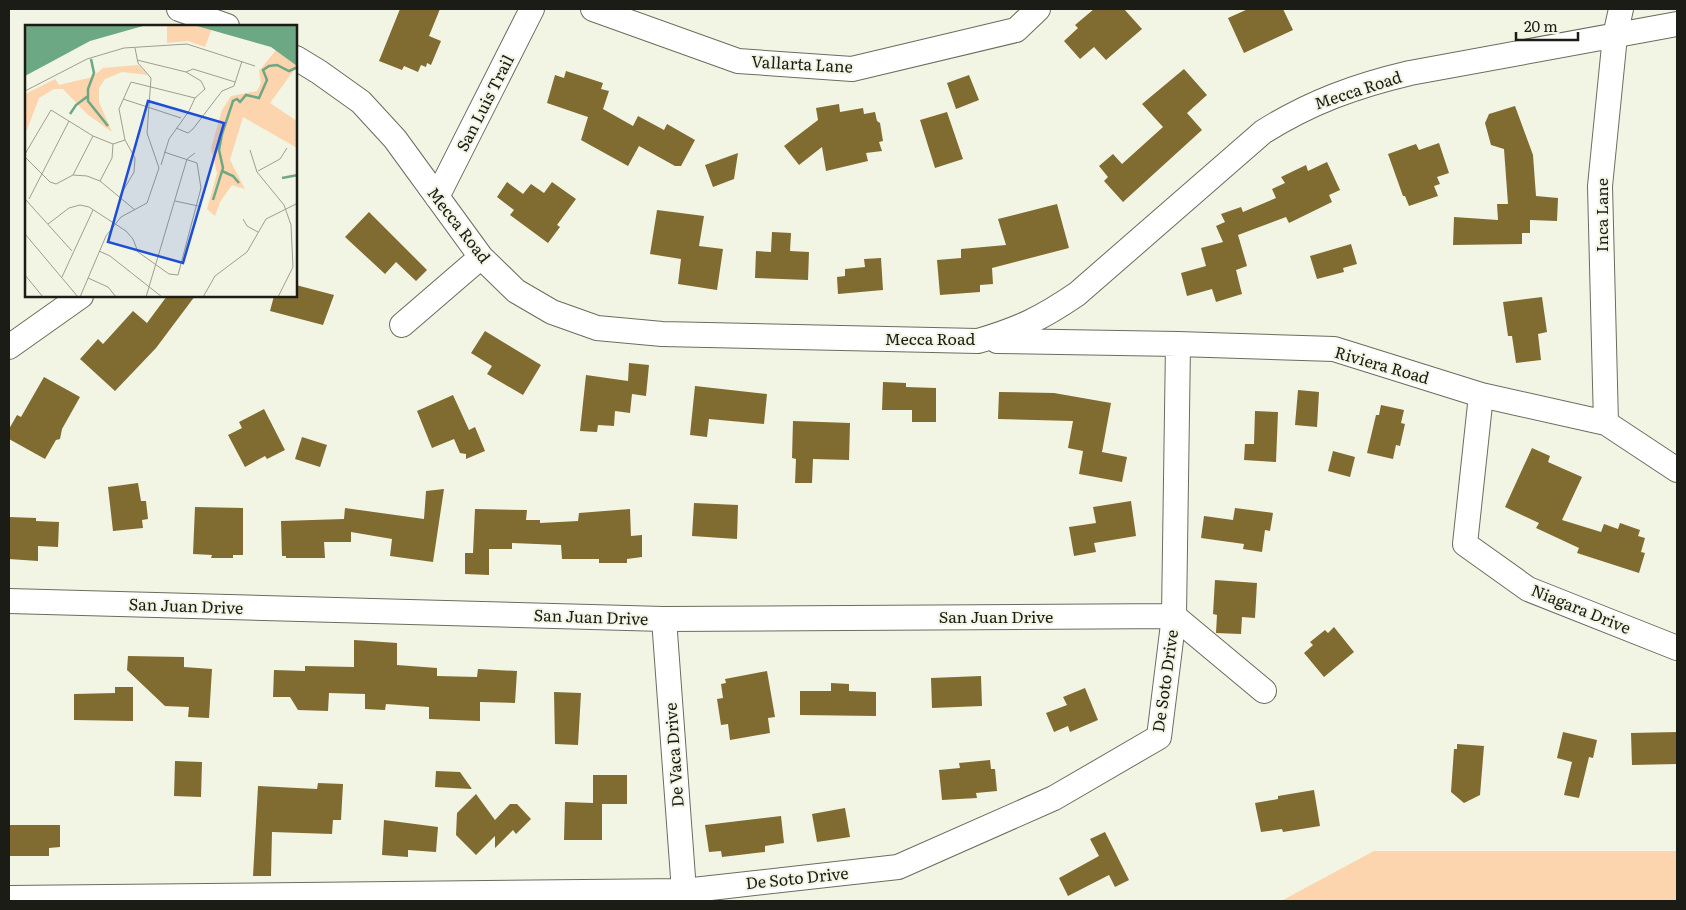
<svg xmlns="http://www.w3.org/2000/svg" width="1686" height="910" font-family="Literata,serif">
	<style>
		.green { fill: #fcd4ad }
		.building { fill: #806b31 }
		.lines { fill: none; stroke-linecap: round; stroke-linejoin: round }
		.minor-casing { stroke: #6b6c5e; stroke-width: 26 }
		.minor { stroke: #fff; stroke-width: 24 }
		.labels { text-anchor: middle; stroke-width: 4; stroke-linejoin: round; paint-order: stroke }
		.street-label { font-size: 16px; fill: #1c1c16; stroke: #f3f5e4 }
		.inset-river { fill: none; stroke: #6da885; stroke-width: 2.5 }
		.inset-road { fill: none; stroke: #9d9e92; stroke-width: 1 }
		.view { fill: #1d4ed8; fill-opacity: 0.15; stroke: #1d4ed8; stroke-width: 2.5 }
		.inset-edge { fill: none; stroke: #1c1c16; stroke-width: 2.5 }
	</style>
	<rect width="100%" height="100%" fill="#f3f5e4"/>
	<path class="green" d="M 1374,851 L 1677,851 L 1677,901 L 1281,901 Z"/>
	<path class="building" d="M 400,9 L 440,9 L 429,36 L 441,41 L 431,65 L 427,63 L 426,67 L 421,65 L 418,72 L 404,66 L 402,70 L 379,61 Z
		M 1094,9 L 1124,9 L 1142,29 L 1106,60 L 1094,47 L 1080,59 L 1064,41 L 1078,28 L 1075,25 Z
		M 1248,9 L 1283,9 L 1293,30 L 1244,53 L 1228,18 Z
		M 1184,69 L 1207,95 L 1187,113 L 1202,130 L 1123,202 L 1104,181 L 1108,177 L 1099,166 L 1113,154 L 1122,164 L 1163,127 L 1142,104 Z
		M 566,71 L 603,83 L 601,89 L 609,91 L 603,109 L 633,126 L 638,116 L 664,130 L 667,124 L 695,140 L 681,166 L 675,166 L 639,146 L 628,166 L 581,140 L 588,117 L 547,103 L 555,75 L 564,78 Z
		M 969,75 L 979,100 L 956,109 L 947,83 Z
		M 839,104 L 840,112 L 863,108 L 864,114 L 875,112 L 877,121 L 880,123 L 883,141 L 879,142 L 882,151 L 866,153 L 868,161 L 826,171 L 822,147 L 799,165 L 784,146 L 818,120 L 816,108 Z
		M 1515,106 L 1533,155 L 1536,196 L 1558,198 L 1557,221 L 1530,220 L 1530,233 L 1522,233 L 1522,244 L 1453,245 L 1454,217 L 1498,220 L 1497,204 L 1508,204 L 1504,149 L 1491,145 L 1485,123 L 1489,114 Z
		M 947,112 L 963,159 L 935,168 L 920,120 Z
		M 1439,143 L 1449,173 L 1437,177 L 1440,184 L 1434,186 L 1438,196 L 1409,206 L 1405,196 L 1403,196 L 1388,154 L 1416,144 L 1419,150 Z
		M 738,153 L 734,179 L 713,187 L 705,165 Z
		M 1327,162 L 1340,190 L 1329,195 L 1332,202 L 1289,223 L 1286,217 L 1238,235 L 1247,266 L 1236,270 L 1242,294 L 1216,302 L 1212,289 L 1187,296 L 1181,273 L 1206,266 L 1201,248 L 1223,242 L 1216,226 L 1225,222 L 1221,214 L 1241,207 L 1243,212 L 1276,198 L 1272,189 L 1285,183 L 1281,177 L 1306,165 L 1308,171 Z
		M 507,182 L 523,194 L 531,184 L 544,193 L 552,182 L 576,199 L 557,225 L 560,227 L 548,243 L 510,215 L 514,210 L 497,197 Z
		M 1057,204 L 1069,248 L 992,268 L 993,284 L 980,285 L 980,292 L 940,295 L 937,260 L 961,258 L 961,249 L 1006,245 L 998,219 Z
		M 657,210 L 704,216 L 699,246 L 723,249 L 717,290 L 678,284 L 681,259 L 650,254 Z
		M 369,212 L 427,270 L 416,281 L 396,262 L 385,274 L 345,237 Z
		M 772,232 L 791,233 L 790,251 L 809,252 L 808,280 L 755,278 L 756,251 L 771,252 Z
		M 1351,244 L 1357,264 L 1343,268 L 1344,272 L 1317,279 L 1310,256 Z
		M 881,258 L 883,290 L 838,294 L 837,277 L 845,276 L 845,269 L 865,267 L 864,259 Z
		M 296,285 L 334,295 L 323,325 L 270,311 L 274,296 L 296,296 Z
		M 167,296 L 195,296 L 156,348 L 115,391 L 80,359 L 98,339 L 103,344 L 133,311 L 147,323 Z
		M 1542,297 L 1547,332 L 1538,334 L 1541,360 L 1516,363 L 1512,336 L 1508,336 L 1503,302 Z
		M 485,331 L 541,365 L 523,395 L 487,374 L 492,366 L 471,353 Z
		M 629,363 L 649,365 L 646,396 L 632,394 L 630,413 L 615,411 L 614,426 L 598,425 L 597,432 L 580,431 L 586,375 L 628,381 Z
		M 44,377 L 80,397 L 62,429 L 60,439 L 56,440 L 45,459 L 9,439 L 9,429 L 17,415 L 21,417 Z
		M 883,382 L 906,383 L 906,387 L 936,388 L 936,422 L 912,422 L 912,410 L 882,410 Z
		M 695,386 L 767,394 L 764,424 L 709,419 L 707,437 L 690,435 Z
		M 1298,390 L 1319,392 L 1317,427 L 1295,425 Z
		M 999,392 L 1054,393 L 1111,403 L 1102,452 L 1127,457 L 1122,482 L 1079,474 L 1083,451 L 1068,448 L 1073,421 L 998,419 Z
		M 453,395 L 469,430 L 475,427 L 485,451 L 466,459 L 466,454 L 460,453 L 454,439 L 432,448 L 417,411 Z
		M 1381,405 L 1404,410 L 1401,423 L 1405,424 L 1400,446 L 1396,445 L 1393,459 L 1367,453 L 1376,415 L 1379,415 Z
		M 264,409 L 285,450 L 267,459 L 265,456 L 245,467 L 228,435 L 242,428 L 239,422 Z
		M 1255,411 L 1278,412 L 1276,462 L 1244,460 L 1245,444 L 1254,444 Z
		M 793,421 L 850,423 L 849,460 L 813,459 L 812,483 L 795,483 L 796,459 L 792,458 Z
		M 302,437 L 327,445 L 320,467 L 295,459 Z
		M 1532,448 L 1550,456 L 1548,462 L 1582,477 L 1562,520 L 1601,532 L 1604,524 L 1618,529 L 1620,523 L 1640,530 L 1638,536 L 1645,538 L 1641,552 L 1645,553 L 1639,573 L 1577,553 L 1579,548 L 1536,528 L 1539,523 L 1505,507 Z
		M 1333,451 L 1355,457 L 1350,477 L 1328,471 Z
		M 138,483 L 141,501 L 146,501 L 148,519 L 142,520 L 143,528 L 113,531 L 108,487 Z
		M 444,489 L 433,562 L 390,556 L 392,539 L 351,532 L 351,542 L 324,542 L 325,558 L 286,558 L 286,556 L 282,556 L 281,521 L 344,519 L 345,508 L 424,519 L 426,491 Z
		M 1131,501 L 1136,536 L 1094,543 L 1096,552 L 1074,556 L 1069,527 L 1096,523 L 1093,507 Z
		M 694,503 L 738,505 L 737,539 L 692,536 Z
		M 195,507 L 243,508 L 243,555 L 233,555 L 233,558 L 211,558 L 212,555 L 193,554 Z
		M 1235,508 L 1273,513 L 1270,531 L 1265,530 L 1262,552 L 1243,549 L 1244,544 L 1201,538 L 1204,516 L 1233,520 Z
		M 475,509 L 527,510 L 526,520 L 540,520 L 540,523 L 578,521 L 579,513 L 630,509 L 631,536 L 642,535 L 642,557 L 627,559 L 627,563 L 599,563 L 599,559 L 562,559 L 561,545 L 512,543 L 512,549 L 489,549 L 489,575 L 465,574 L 465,553 L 473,553 Z
		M 9,517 L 36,518 L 36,521 L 59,522 L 58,547 L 38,546 L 38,561 L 9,559 Z
		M 1215,580 L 1257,583 L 1255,618 L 1242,617 L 1241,634 L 1216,633 L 1217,615 L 1213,614 Z
		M 1334,627 L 1354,652 L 1324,677 L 1304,653 L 1313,645 L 1310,642 L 1325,630 L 1328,633 Z
		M 354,640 L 397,643 L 397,665 L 437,668 L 437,676 L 477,677 L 478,669 L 517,671 L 515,703 L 480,702 L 480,721 L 429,719 L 429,707 L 386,704 L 385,710 L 365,709 L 365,694 L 329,693 L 328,711 L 298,710 L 290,697 L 273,697 L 274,670 L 305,671 L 305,666 L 354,667 Z
		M 128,656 L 184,657 L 184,667 L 212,669 L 209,718 L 188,717 L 189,707 L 165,706 L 127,670 Z
		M 767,671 L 775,717 L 768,718 L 770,733 L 730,740 L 728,724 L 721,725 L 717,699 L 723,698 L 721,684 L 726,683 L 725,679 Z
		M 981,676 L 982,706 L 932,708 L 931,678 Z
		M 831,683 L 849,684 L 849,691 L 876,692 L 876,716 L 800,715 L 800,691 L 831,691 Z
		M 115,687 L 133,687 L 133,721 L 74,720 L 74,694 L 115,693 Z
		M 1085,688 L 1098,720 L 1070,732 L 1068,726 L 1054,732 L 1046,713 L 1067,705 L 1063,697 Z
		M 554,692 L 581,693 L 578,745 L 555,744 Z
		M 1563,732 L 1597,740 L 1593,758 L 1589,757 L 1579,798 L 1564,795 L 1572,762 L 1557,758 Z
		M 1677,732 L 1677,764 L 1632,765 L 1631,733 Z
		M 1457,744 L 1484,746 L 1480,795 L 1464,803 L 1451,792 L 1454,749 L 1457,749 Z
		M 990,760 L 991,769 L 995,769 L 997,791 L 976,793 L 977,798 L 942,800 L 939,770 L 960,768 L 959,763 Z
		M 175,761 L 202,762 L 201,797 L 174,796 Z
		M 436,771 L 460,772 L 472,789 L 435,787 Z
		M 593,775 L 627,775 L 627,804 L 602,804 L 602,840 L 564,840 L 565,802 L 593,803 Z
		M 318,783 L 343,784 L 341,820 L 333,820 L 332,834 L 272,832 L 271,876 L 253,876 L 258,786 L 317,789 Z
		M 1314,790 L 1320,826 L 1283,832 L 1282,829 L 1261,832 L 1255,803 L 1278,799 L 1278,796 Z
		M 476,794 L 495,820 L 510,804 L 517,804 L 531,819 L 516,834 L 513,830 L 495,848 L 495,836 L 476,855 L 456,835 L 457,813 Z
		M 845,808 L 850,837 L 817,842 L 812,814 Z
		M 781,816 L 784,843 L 765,846 L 765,852 L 722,857 L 721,851 L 709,852 L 705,825 Z
		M 384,820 L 438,827 L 436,852 L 408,850 L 408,857 L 382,855 Z
		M 9,825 L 60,825 L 60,847 L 49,848 L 49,856 L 9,856 Z
		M 1105,832 L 1129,880 L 1115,887 L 1109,875 L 1068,896 L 1059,878 L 1099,856 L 1090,839 Z"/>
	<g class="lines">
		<g class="minor-casing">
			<path id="minor" d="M 179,9 L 227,26
				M 593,9 L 738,61 L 852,69 L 1016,30 L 1038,9
				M 296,58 L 319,72 L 361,102 L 395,139 L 481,257 L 516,291 L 552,312 L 597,328 L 662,334 L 978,341 C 1019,329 1042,318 1077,294 L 1263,132 C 1311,102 1355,86 1410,73 L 1677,24
				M 437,197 L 532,9
				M 402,325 L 481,257
				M 997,341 L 1178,344 L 1334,349 L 1481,395 L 1606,423 L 1677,470
				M 9,347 L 81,296
				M 1481,395 L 1465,544 L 1528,589 L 1677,648
				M 1606,423 L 1600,186 L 1615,36 L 1621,9
				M 9,601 L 664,619 L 1174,616 L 1264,691
				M 664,619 L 684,891
				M 9,898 L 684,891 L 898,867 L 1054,798 L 1159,737 L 1174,616 L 1178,344"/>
		</g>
		<use href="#minor" class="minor"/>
	</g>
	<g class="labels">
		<g class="street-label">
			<text transform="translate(802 64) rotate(3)" y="6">Vallarta Lane</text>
			<text transform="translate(1358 90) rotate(-18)" y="6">Mecca Road</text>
			<text transform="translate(485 103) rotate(-63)" y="6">San Luis Trail</text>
			<text transform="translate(1602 215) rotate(-90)" y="6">Inca Lane</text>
			<text transform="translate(459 225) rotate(52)" y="6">Mecca Road</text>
			<text x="930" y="345">Mecca Road</text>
			<text transform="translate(1382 365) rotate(16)" y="6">Riviera Road</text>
			<text transform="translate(186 606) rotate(2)" y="6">San Juan Drive</text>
			<text transform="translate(1581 609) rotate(22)" y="6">Niagara Drive</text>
			<text transform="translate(591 617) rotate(2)" y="6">San Juan Drive</text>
			<text x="996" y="623">San Juan Drive</text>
			<text transform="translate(1165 681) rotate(-82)" y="6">De Soto Drive</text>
			<text transform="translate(674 755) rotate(-94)" y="6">De Vaca Drive</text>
			<text transform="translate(797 878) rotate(-6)" y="6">De Soto Drive</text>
		</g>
	</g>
	<g transform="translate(25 25)">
		<rect width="272" height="272" fill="#f3f5e4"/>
		<path d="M 142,1 L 172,1 L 187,3 L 180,22 L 163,16 L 142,18 ZM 251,25 L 272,41 L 245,78 L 272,96 L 272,123 L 218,92 L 205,135 L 220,164 L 207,160 L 195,177 L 190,191 L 182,184 L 192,148 L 186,123 L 197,85 L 206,71 L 232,66 L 236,58 L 234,46 ZM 113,40 L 123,50 L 97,47 L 80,54 L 74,63 L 74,77 L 87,107 L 62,89 L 38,64 L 29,64 L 14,73 L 2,105 L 0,103 L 0,69 L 30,54 L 34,60 L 67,52 L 78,43 Z" fill="#fcd4ad"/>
		<path d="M 0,1 L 118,1 L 65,16 L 0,51 ZM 172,1 L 272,1 L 272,41 L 246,22 Z" fill="#6da885"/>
		<path class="inset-river" d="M 66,34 L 69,48 L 63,64 L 63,76 L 83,101M 45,89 L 51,80 L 63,71M 197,146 L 208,151 L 214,158M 257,153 L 273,150M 188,175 L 198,143 L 194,125 L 197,109 L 208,76 L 212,74 L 215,77 L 221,70 L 234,73 L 242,55 L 238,45 L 244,41 L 252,40 L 264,46 L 273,42"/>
		<path class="inset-road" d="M 112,35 L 161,47 L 168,44 L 210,57M 0,66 L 62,34 L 99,23 L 162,19 L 230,41M 98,74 L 156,93M 151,103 L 163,108 L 168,104 L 197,66 L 209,61 L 217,36M 225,125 L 232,147 L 259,180 L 266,200 L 268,242 L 253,272M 0,129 L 26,85 L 68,111 L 88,119 L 100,115M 0,132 L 25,157 L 31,159 L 48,150 L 62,151 L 75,156 L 110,185M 136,140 L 144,114 L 164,86 L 170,73 L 180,64 L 176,56 L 161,47M 233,146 L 255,134 L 262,123M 48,150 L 68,111M 75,156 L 87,133 L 88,119M 95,171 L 109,147 L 110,133 L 100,115 L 94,84 L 106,57 L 170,73M 0,174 L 47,226M 4,174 L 44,96M 150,176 L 173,181M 218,194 L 222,201 L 233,207M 23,199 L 44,183 L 55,180 L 64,182 L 101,206 L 108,214 L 113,227 L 144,249 L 153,250 L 176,163 L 172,138 L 139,127M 0,209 L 53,272M 74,226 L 85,231 L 137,272M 0,250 L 18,272M 37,252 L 68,185M 63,253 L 83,262 L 91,272M 55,272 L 81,211 L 96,192 L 122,178 L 134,143 L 122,108 L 126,53 L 113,38 L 110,23M 121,272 L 162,134 L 170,128M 178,272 L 190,251 L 222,227 L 241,194 L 273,178"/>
		<path class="view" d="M 123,76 L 199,98 L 158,238 L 83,217 Z"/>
		<rect width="272" height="272" class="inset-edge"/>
	</g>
	<rect width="1686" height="910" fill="none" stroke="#1c1c16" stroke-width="20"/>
	<path d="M1516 32v8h62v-8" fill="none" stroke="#1c1c16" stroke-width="2.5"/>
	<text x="1524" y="32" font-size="15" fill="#1c1c16" stroke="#f3f5e4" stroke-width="4" paint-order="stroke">20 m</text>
</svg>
